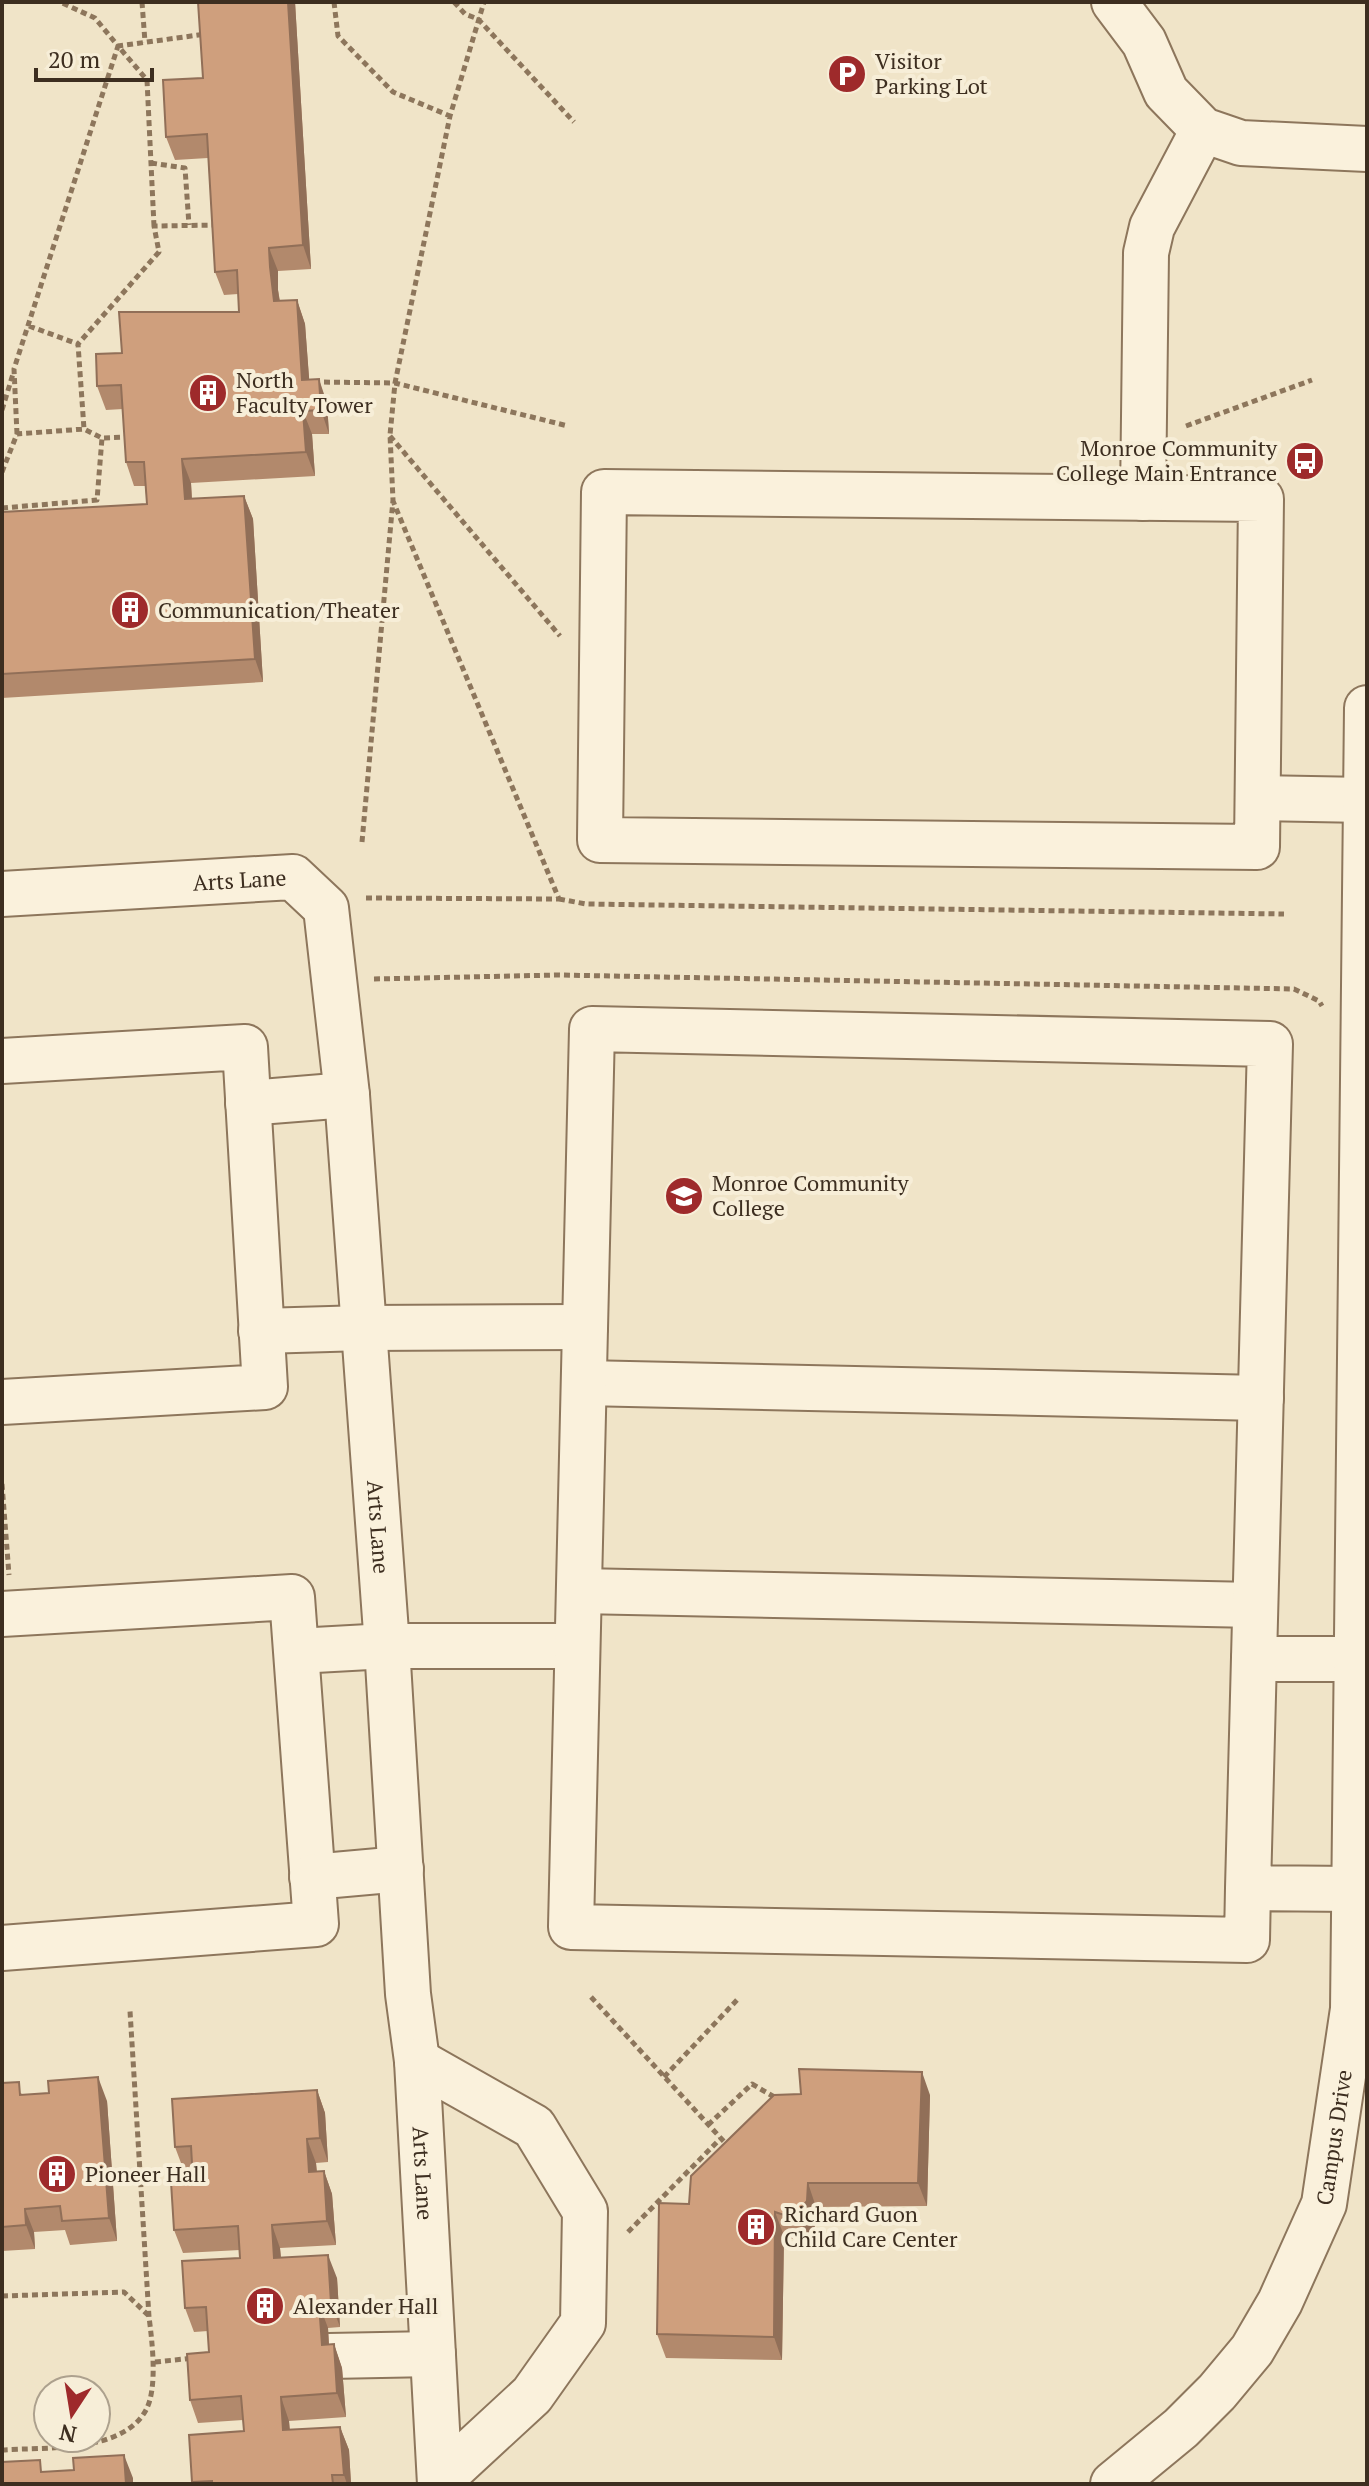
<svg xmlns="http://www.w3.org/2000/svg" width="1369" height="2486" font-family="'PT Serif',serif">
	<style>
		.lines { fill: none; stroke-linecap: round; stroke-linejoin: round }
		.minor-casing { stroke: #8d765c; stroke-width: 48 }
		.path { stroke: #8d765c; stroke-width: 5; stroke-dasharray: 6 4; stroke-linecap: butt }
		.minor { stroke: #faf1dc; stroke-width: 44 }
		.wall { fill: #b2896c }
		.shaded-wall { fill: #916f58 }
		.building { fill: #cf9f7d; stroke: #916f58; stroke-width: 2 }
		.labels { text-anchor: middle; stroke-width: 8; stroke-linejoin: round; paint-order: stroke }
		.poi-label { font-size: 22px; fill: #3d2e20; stroke: #f7eed8; text-anchor: start }
		.street-label { font-size: 22px; fill: #3d2e20; stroke: #f7eed8 }
	</style>
	<rect width="100%" height="100%" fill="#f0e4c8"/>
	<g class="lines">
		<g class="minor-casing">
			<g id="minor">
				<path d="M 1114,2 L 1144,42 L 1166,92 L 1203,130 L 1241,143 L 1367,149"/>
				<path d="M 604,492 L 1261,499 L 1257,847 L 600,840 Z"/>
				<path d="M 1143,498 L 1146,253 L 1152,227 L 1203,130"/>
				<path d="M 1258,798 L 1366,800"/>
				<path id="s1" d="M 2,894 L 293,877 L 326,908 L 347,1095 L 387,1646 L 408,1994 L 417,2061 L 440,2484"/>
				<path d="M 2,1061 L 245,1047 L 265,1387 L 2,1402"/>
				<path d="M 248,1103 L 347,1095"/>
				<path d="M 261,1331 L 364,1328 L 585,1327"/>
				<path d="M 584,1383 L 1261,1398"/>
				<path d="M 579,1591 L 1255,1605"/>
				<path d="M 2,1614 L 292,1597 L 316,1924 L 2,1948"/>
				<path d="M 297,1651 L 387,1646 L 577,1646"/>
				<path d="M 1254,1659 L 1356,1659"/>
				<path d="M 312,1877 L 401,1869"/>
				<path d="M 1248,1888 L 1270,1044 L 592,1029 L 571,1927 L 1247,1940 L 1248,1888 L 1354,1889"/>
				<path d="M 417,2061 L 534,2127 L 585,2211 L 583,2323 L 532,2395 L 440,2480"/>
				<path d="M 329,2356 L 433,2354"/>
				<path id="s2" d="M 1113,2484 L 1181,2428 L 1217,2392 L 1252,2350 L 1280,2302 L 1324,2204 L 1353,2009 L 1367,708"/>
			</g>
		</g>
		<path class="path" d="M 142,2 L 145,42
			M 334,2 L 338,36 L 393,92 L 450,116
			M 454,2 L 465,14 L 478,19 L 574,122
			M 151,163 L 185,168 L 189,225
			M 154,226 L 147,80 L 118,46 L 206,34
			M 29,326 L 78,344
			M 314,382 L 395,383 L 568,426
			M 2,410 L 13,374
			M 1186,426 L 1312,380
			M 17,434 L 14,369 L 118,46 L 95,18 L 60,2
			M 390,436 L 560,636
			M 130,437 L 102,438 L 84,429 L 78,344 L 159,252 L 154,226 L 218,225
			M 2,472 L 17,434 L 84,429
			M 2,508 L 97,500 L 102,438
			M 362,842 L 393,500 L 390,435 L 395,383 L 450,116 L 484,2
			M 366,898 L 559,899 L 393,501
			M 559,899 L 586,904 L 1284,914
			M 374,979 L 558,975 L 1294,989 L 1319,1001 L 1322,1006
			M 2,1484 L 9,1575
			M 591,1997 L 728,2146
			M 664,2077 L 737,2000
			M 708,2125 L 752,2084 L 776,2098
			M 628,2232 L 720,2139
			M 2,2296 L 124,2292 L 149,2316
			M 155,2362 L 194,2358
			M 2,2450 C 45,2447 123,2453 146,2410 C 158,2388 152,2340 149,2317 L 130,2011"/>
		<use href="#minor" class="minor"/>
	</g>
	<path class="wall" d="M 295,2 L 311,269 L 278,271 L 278,290 L 280,301 L 297,300 L 305,324 L 309,379 L 327,403 L 329,434 L 312,434 L 315,476 L 191,483 L 192,499 L 244,496 L 253,519 L 263,682 L 2,698 L 2,512 L 147,504 L 145,486 L 134,486 L 126,462 L 123,409 L 106,410 L 97,386 L 122,353 L 239,312 L 238,294 L 224,295 L 215,272 L 208,158 L 175,160 L 166,137 L 203,78 Z
		M 2,2083 L 24,2095 L 107,2101 L 117,2241 L 70,2245 L 65,2230 L 34,2232 L 35,2249 L 2,2251 Z
		M 317,2090 L 325,2113 L 328,2162 L 316,2163 L 317,2171 L 324,2171 L 332,2194 L 336,2245 L 280,2248 L 281,2258 L 337,2278 L 340,2327 L 328,2328 L 329,2344 L 334,2344 L 342,2368 L 346,2417 L 289,2421 L 290,2430 L 340,2427 L 349,2450 L 351,2484 L 192,2484 L 192,2482 L 244,2431 L 243,2420 L 198,2423 L 190,2400 L 209,2352 L 208,2331 L 194,2332 L 185,2308 L 240,2258 L 240,2250 L 183,2253 L 174,2230 L 193,2181 L 193,2170 L 184,2171 L 175,2147 Z
		M 930,2095 L 927,2206 L 816,2207 L 816,2225 L 806,2236 L 796,2240 L 784,2236 L 782,2360 L 666,2358 L 657,2334 L 689,2204 Z"/>
	<path class="shaded-wall" d="M 288,2 L 295,2 L 311,269 L 303,245 Z
		M 269,248 L 278,271 L 278,290 L 283,325 L 274,301 L 270,267 Z
		M 297,300 L 305,324 L 311,403 L 302,380 Z
		M 319,379 L 327,403 L 329,434 L 321,410 Z
		M 303,411 L 312,434 L 315,476 L 306,452 Z
		M 182,459 L 191,483 L 193,523 L 185,499 Z
		M 244,496 L 253,519 L 263,682 L 255,659 Z
		M 922,2072 L 930,2095 L 927,2206 L 918,2183 Z
		M 98,2077 L 107,2101 L 117,2241 L 109,2218 Z
		M 317,2090 L 325,2113 L 328,2162 L 320,2138 Z
		M 307,2139 L 316,2163 L 318,2195 L 309,2172 Z
		M 324,2171 L 332,2194 L 336,2245 L 327,2221 Z
		M 808,2183 L 816,2207 L 816,2225 L 806,2236 L 798,2212 Z
		M 25,2209 L 34,2232 L 35,2249 L 26,2225 Z
		M 775,2212 L 784,2236 L 782,2360 L 774,2337 Z
		M 272,2225 L 280,2248 L 283,2282 L 274,2258 Z
		M 328,2255 L 337,2278 L 340,2327 L 331,2303 Z
		M 319,2304 L 328,2328 L 330,2368 L 322,2345 Z
		M 334,2344 L 342,2368 L 346,2417 L 337,2393 Z
		M 281,2397 L 289,2421 L 291,2454 L 283,2430 Z
		M 340,2427 L 349,2450 L 351,2484 L 347,2484 L 344,2475 Z
		M 124,2455 L 133,2478 L 133,2484 L 126,2484 Z"/>
	<path class="building" d="M 198,2 L 288,2 L 303,245 L 269,248 L 270,267 L 274,301 L 297,300 L 302,380 L 319,379 L 321,410 L 303,411 L 306,452 L 182,459 L 185,499 L 244,496 L 255,659 L 2,674 L 2,512 L 147,504 L 144,462 L 126,462 L 121,385 L 97,386 L 96,354 L 122,353 L 119,312 L 239,312 L 237,270 L 215,272 L 207,134 L 166,137 L 163,80 L 203,78 Z
		M 799,2069 L 922,2072 L 918,2183 L 808,2183 L 807,2201 L 798,2212 L 787,2216 L 775,2212 L 774,2337 L 657,2334 L 659,2203 L 689,2204 L 691,2176 L 774,2095 L 801,2094 Z
		M 98,2077 L 109,2218 L 62,2221 L 60,2206 L 25,2209 L 26,2225 L 2,2227 L 2,2083 L 19,2082 L 20,2095 L 49,2093 L 48,2081 Z
		M 317,2090 L 320,2138 L 307,2139 L 309,2172 L 324,2171 L 327,2221 L 272,2225 L 274,2258 L 328,2255 L 331,2303 L 319,2304 L 322,2345 L 334,2344 L 337,2393 L 281,2397 L 283,2430 L 340,2427 L 344,2475 L 332,2475 L 333,2484 L 212,2484 L 212,2481 L 192,2482 L 189,2435 L 244,2431 L 241,2396 L 190,2400 L 187,2354 L 209,2352 L 206,2307 L 185,2308 L 182,2261 L 240,2258 L 238,2226 L 174,2230 L 171,2182 L 193,2181 L 191,2146 L 175,2147 L 172,2099 Z
		M 124,2455 L 126,2484 L 2,2484 L 2,2462 L 40,2460 L 41,2472 L 74,2470 L 73,2458 Z"/>
	<defs>
		<g id="parking-disc" transform="scale(2)"><circle r="9.5" fill="#9e2a2b" stroke="#f7eed8"/><path d="M-3.5-5.5H1a3.5 3.5 0 0 1 0 7H-1V5.5H-3.5ZM-1-3.4V-.6H.8a1.4 1.4 0 0 0 0-2.8Z" fill="#fff"/></g>
		<g id="building-disc" transform="scale(2)"><circle r="9.5" fill="#9e2a2b" stroke="#f7eed8"/><path d="M-4-6H4V6H1V3H-1V6H-4ZM-2.5-4.3h1.7v1.8h-1.7ZM.8-4.3h1.7v1.8H.8ZM-2.5-1h1.7V.8h-1.7ZM.8-1h1.7V.8H.8Z" fill="#fff"/></g>
		<g id="bus-disc" transform="scale(2)"><circle r="9.5" fill="#9e2a2b" stroke="#f7eed8"/><path d="M-5-6H5V4H4V6H2V4H-2V6H-4V4H-5ZM-3.5-4V0h7V-4ZM-3.5 1.2v1.5H-2V1.2ZM2 1.2v1.5H3.5V1.2Z" fill="#fff"/></g>
		<g id="university-disc" transform="scale(2)"><circle r="9.5" fill="#9e2a2b" stroke="#f7eed8"/><path d="M0-5L7-2L0 1L-7-2ZM-4 1L0 2.5L4 1V4Q0 6-4 4Z" fill="#fff"/></g>
	</defs>
	<g fill-rule="evenodd">
		<use href="#parking-disc" x="847" y="74"/>
		<use href="#building-disc" x="208" y="393"/>
		<use href="#bus-disc" x="1305" y="461"/>
		<use href="#building-disc" x="130" y="610"/>
		<use href="#university-disc" x="684" y="1196"/>
		<use href="#building-disc" x="57" y="2174"/>
		<use href="#building-disc" x="756" y="2227"/>
		<use href="#building-disc" x="265" y="2306"/>
	</g>
	<g class="labels">
		<g class="poi-label">
			<text x="875" y="69">Visitor<tspan x="875" dy="25">Parking Lot</tspan></text>
			<text x="236" y="388">North<tspan x="236" dy="25">Faculty Tower</tspan></text>
			<text x="1277" y="456" text-anchor="end">Monroe Community<tspan x="1277" dy="25">College Main Entrance</tspan></text>
			<text x="158" y="618">Communication/Theater</text>
			<text x="712" y="1191">Monroe Community<tspan x="712" dy="25">College</tspan></text>
			<text x="85" y="2182">Pioneer Hall</text>
			<text x="784" y="2222">Richard Guon<tspan x="784" dy="25">Child Care Center</tspan></text>
			<text x="293" y="2314">Alexander Hall</text>
		</g>
		<g class="street-label">
			<text dy="8" stroke="none"><textPath href="#s1" startOffset="238">Arts Lane</textPath></text>
			<text dy="8" stroke="none"><textPath href="#s1" startOffset="958">Arts Lane</textPath></text>
			<text dy="8" stroke="none"><textPath href="#s2" startOffset="424">Campus Drive</textPath></text>
			<text dy="8" stroke="none"><textPath href="#s1" startOffset="1606">Arts Lane</textPath></text>
		</g>
	</g>
	<rect width="1369" height="2486" fill="none" stroke="#3d2e20" stroke-width="8"/>
	<g transform="translate(72 2414) rotate(192)"><circle r="38" fill="#f7eed8" stroke="#ada18e" stroke-width="2"/>
	<path d="M0-6L14 30L0 20L-14 30Z" fill="#9e2a2b"/>
	<text y="-12" font-size="22" font-weight="bold" text-anchor="middle" fill="#3d2e20">N</text>
	</g>
	<path d="M36 68v12h116v-12" fill="none" stroke="#3d2e20" stroke-width="4"/>
	<text x="48" y="68" font-size="24" fill="#3d2e20" stroke="#f7eed8" stroke-width="6" paint-order="stroke">20 m</text>
</svg>
